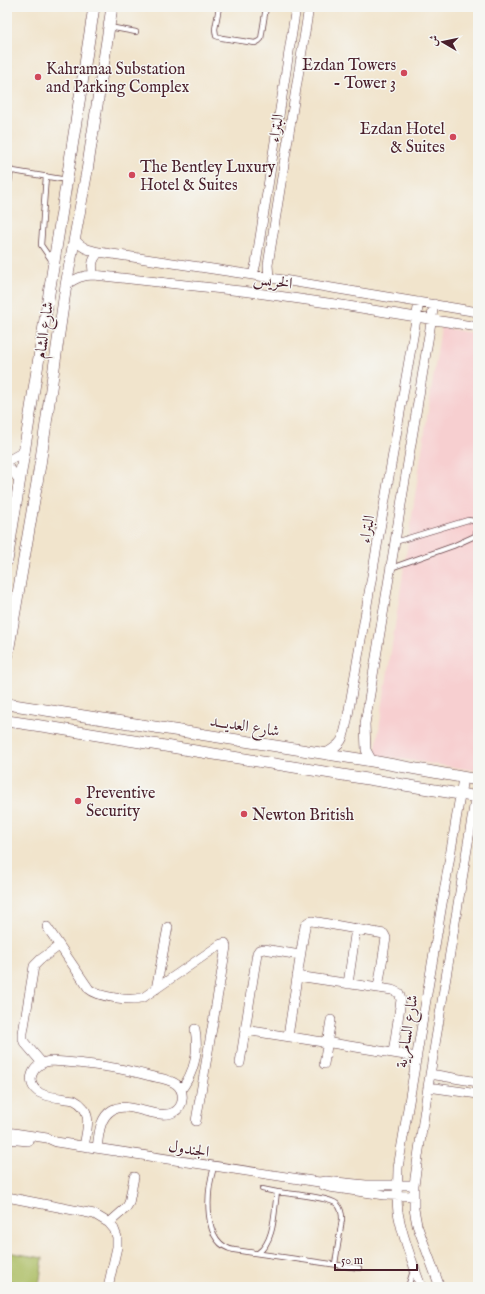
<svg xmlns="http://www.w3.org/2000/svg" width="485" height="1294" font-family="'IM FELL English',Amiri,serif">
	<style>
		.built { fill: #f7cfd0 }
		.green { fill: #aabc60; stroke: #7a6e46 }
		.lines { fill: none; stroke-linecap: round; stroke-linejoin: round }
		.service-casing { stroke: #633d43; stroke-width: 6 }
		.minor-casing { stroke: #633d43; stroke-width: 10 }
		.tertiary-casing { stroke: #633d43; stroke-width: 12 }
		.service { stroke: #fff; stroke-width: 4.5 }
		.minor { stroke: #fff; stroke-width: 9 }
		.tertiary { stroke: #fff; stroke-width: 11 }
		.poi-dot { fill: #d1495b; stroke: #f6f6f2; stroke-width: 1.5 }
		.labels { text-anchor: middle; stroke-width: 3; stroke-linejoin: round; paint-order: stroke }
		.poi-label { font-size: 16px; fill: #4a1f2b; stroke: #f6f6f2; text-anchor: start }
		.street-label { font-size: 16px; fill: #4a1f2b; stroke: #f6f6f2 }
	</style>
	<rect width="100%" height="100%" fill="#f6f6f2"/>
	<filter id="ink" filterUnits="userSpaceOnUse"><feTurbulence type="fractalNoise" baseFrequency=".025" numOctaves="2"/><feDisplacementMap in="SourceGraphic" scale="8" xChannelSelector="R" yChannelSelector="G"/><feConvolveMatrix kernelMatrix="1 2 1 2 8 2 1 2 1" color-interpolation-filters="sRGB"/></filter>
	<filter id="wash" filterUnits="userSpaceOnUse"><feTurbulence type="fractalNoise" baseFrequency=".012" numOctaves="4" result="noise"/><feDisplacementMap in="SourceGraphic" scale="16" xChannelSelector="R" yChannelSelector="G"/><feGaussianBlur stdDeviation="0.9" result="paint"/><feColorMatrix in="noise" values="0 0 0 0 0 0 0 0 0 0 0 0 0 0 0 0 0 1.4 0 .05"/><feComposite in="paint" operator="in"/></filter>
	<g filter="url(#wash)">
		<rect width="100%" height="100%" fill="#f1e4cc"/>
		<path class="built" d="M 441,327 L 478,334 L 478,771 L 375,755 Z"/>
		<path class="green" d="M 7,1252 L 43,1258 L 39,1286 L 7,1281 Z"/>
	</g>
	<g filter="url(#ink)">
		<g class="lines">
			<g class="service-casing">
				<path id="service" d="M 219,7 L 215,29 L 216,36 L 222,38 L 255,43 L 259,41 L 261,39 L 266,7
					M 109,27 L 136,32
					M 7,170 L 67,180
					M 46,176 L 41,245 L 52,261
					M 9,183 L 11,170
					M 391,568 L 453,546 L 475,536 L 478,527 L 474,521 L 468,520 L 395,542
					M 214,1167 C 207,1190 201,1244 234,1250 L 359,1268
					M 262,1189 L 277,1192
					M 258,1253 C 275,1241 274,1211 277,1192 C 289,1194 329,1197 337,1204 C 341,1208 342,1213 342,1219 L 335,1264
					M 408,1287 L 413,1271"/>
			</g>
			<g class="minor-casing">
				<path id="minor" d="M 74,239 C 82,248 88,250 99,252 L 253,275 L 478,312
					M 94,275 C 91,265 92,260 99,252
					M 253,275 L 256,263 L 296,7
					M 269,277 L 268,265 L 309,7
					M 66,285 C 76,278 83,275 94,275 L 250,292 L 342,305 L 478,327
					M 7,461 L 25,451
					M 7,466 L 12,471 L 20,481
					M 326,753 C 343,743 343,740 347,721 L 419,302
					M 372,761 L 366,750 L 365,724 L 434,304
					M 47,927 L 89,989 C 98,997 132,1002 144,997 L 221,944 L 225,943 L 226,947 L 196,1121
					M 297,976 L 392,990 L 399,993 L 401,1000 L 393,1053
					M 348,984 L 356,928
					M 156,989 L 168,927
					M 245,1030 L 323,1042
					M 288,1036 L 305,926 L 308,922 L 312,921 L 384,934 L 386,938 L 378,988
					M 331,1043 L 417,1057
					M 326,1046 L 324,1044 L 324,1041 L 328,1038 L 331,1020
					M 42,1063 L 24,1042 L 23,1039 L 23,1033 L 34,966 L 41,959 L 59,946
					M 240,1063 L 257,953 L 259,950 L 264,949 L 300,955
					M 324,1064 L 327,1046
					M 430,1074 L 478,1082
					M 428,1087 L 478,1094
					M 181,1090 C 195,1071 199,1052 195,1029
					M 7,1132 L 47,1138 L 56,1142 L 319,1182 L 326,1181 L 366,1185 L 414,1185
					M 7,1139 L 28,1141
					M 84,1146 C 87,1129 94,1110 74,1100 C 65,1098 49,1098 40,1093 C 23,1083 33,1062 51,1061 C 85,1063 118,1067 150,1076 C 158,1078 169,1079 176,1084 C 181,1088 183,1094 182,1100 C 182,1105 178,1110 174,1112 C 158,1121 128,1100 112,1110 C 99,1118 99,1135 97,1148
					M 323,1185 L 329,1187 L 385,1195 L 414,1196
					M 7,1197 L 94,1214 L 109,1223 L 114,1229 L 117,1237 L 117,1247 L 108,1287
					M 109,1223 L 126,1208 L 129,1203 L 134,1177
					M 421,1287 C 413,1262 402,1237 398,1212 C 396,1197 398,1182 398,1168 L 463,778
					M 440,1287 L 417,1225 L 414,1209 L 414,1185 L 428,1087 L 478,782"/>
			</g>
			<g class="tertiary-casing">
				<path id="tertiary" d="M 7,561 L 94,7
					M 7,658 L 40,465 L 66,285 L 87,171 L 112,7
					M 7,704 L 372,761 L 478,780
					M 7,721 L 48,727 L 478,797"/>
			</g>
			<use href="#service" class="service"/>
			<use href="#minor" class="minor"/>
			<use href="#tertiary" class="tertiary"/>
		</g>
	</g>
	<g class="poi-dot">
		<circle cx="404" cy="73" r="4"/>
		<circle cx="38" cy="77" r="4"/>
		<circle cx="453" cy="137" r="4"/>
		<circle cx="132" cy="175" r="4"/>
		<circle cx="78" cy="801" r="4"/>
		<circle cx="244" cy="814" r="4"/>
	</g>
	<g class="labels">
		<g class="poi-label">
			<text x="396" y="70" text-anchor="end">Ezdan Towers<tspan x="396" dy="18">- Tower 3</tspan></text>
			<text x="46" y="74">Kahramaa Substation<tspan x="46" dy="18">and Parking Complex</tspan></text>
			<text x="445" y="134" text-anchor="end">Ezdan Hotel<tspan x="445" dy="18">&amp; Suites</tspan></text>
			<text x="140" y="172">The Bentley Luxury<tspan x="140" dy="18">Hotel &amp; Suites</tspan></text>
			<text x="86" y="798">Preventive<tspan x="86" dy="18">Security</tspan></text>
			<text x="252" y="820">Newton British</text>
		</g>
		<g class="street-label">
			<text transform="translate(275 128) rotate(-81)" y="6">البتراء</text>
			<text transform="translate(273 280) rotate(8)" y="6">الخريس</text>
			<text transform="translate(43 330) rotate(-82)" y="6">شارع الشام</text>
			<text transform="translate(366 529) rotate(-80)" y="6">البتراء</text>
			<text transform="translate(245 725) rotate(9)" y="6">شارع العديـــد</text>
			<text transform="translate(406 1031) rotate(-81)" y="6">شارع السامرية</text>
			<text transform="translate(189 1148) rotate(9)" y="6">الجندول</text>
		</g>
	</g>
	<rect width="485" height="1294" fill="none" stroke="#f6f6f2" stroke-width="24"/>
	<g transform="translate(443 42) rotate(279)" stroke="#f6f6f2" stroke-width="3" paint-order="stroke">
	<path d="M0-3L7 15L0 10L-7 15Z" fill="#4a1f2b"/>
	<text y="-6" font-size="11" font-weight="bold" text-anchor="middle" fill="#4a1f2b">ش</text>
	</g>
	<path d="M335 1264v6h82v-6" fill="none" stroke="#4a1f2b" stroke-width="2"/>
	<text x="341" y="1264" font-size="12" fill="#4a1f2b" stroke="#f6f6f2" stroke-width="3" paint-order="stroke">50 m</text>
</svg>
